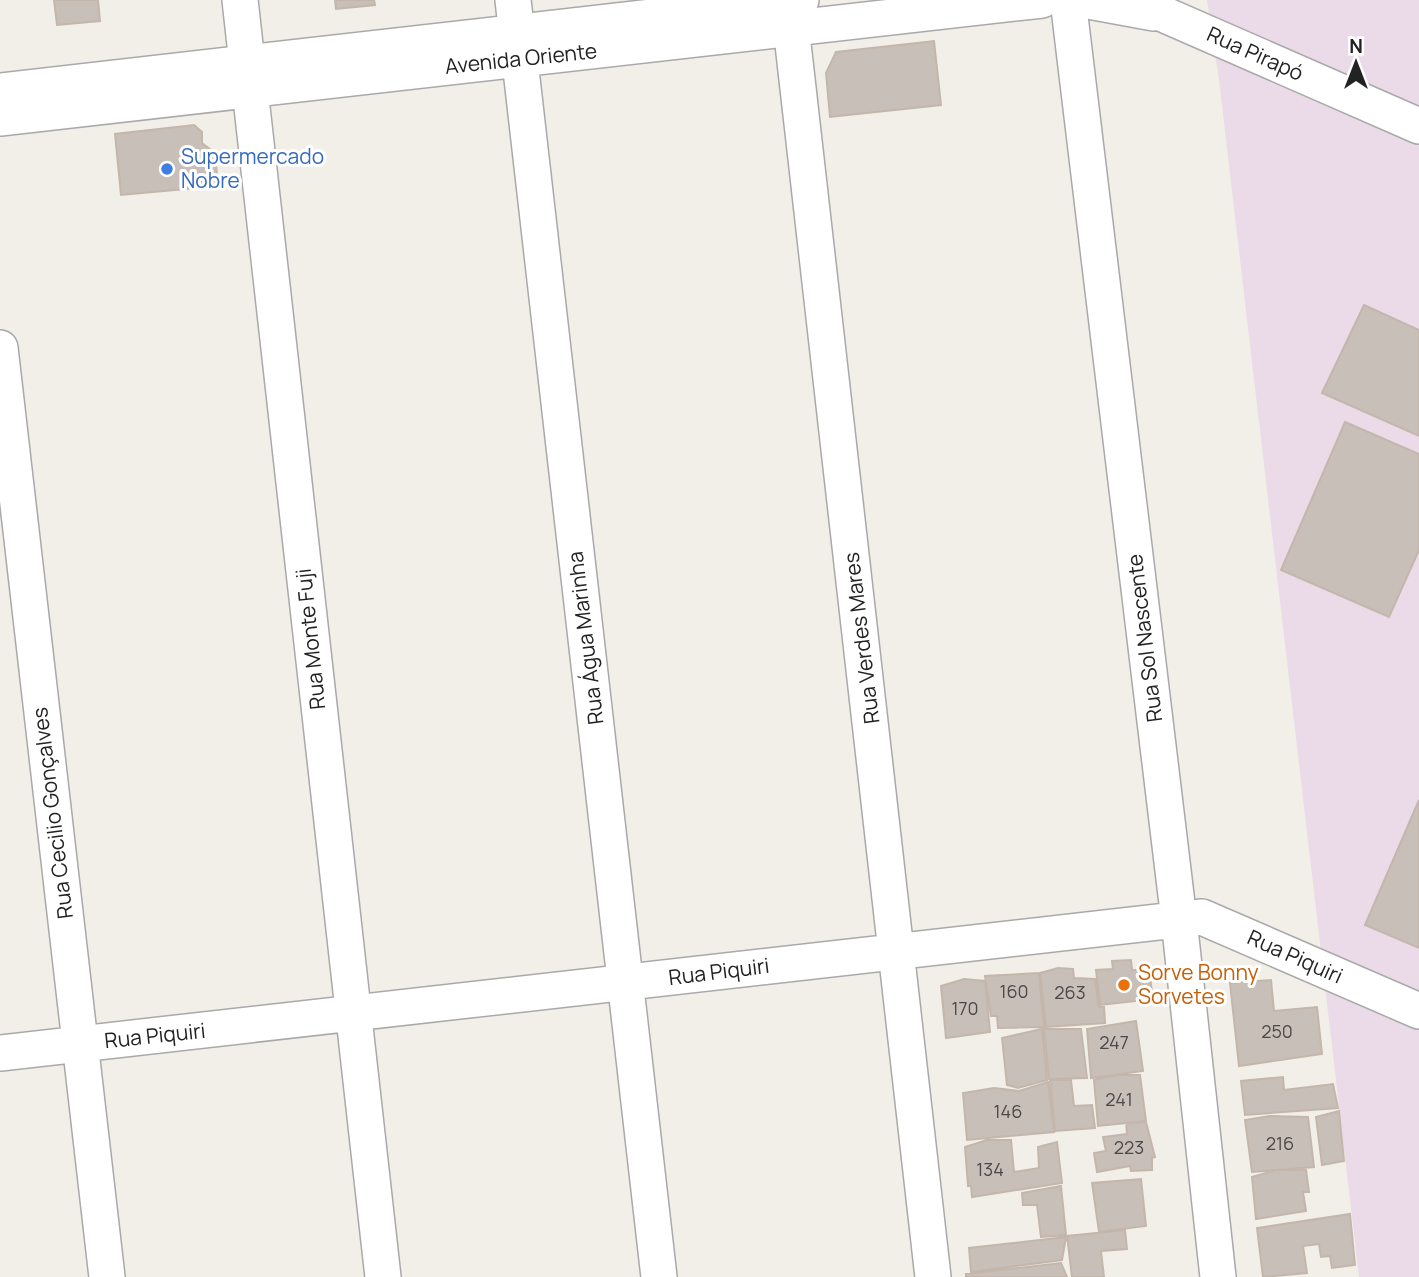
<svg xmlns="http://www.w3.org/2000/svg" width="1419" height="1277" font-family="Manrope,sans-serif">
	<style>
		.industrial { fill: #ebdbe8 }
		.building { fill: #c7bfb8; stroke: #c4b6ab; stroke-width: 2 }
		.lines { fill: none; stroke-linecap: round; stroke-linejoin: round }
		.minor-casing { stroke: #a9a9a9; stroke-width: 38 }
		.minor { stroke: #fff; stroke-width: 35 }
		.shop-dot { fill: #3f7fe0; stroke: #fff; stroke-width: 2.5 }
		.food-dot { fill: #e8710a; stroke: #fff; stroke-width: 2.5 }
		.labels { text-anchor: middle; stroke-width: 6; stroke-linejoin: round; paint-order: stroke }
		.number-label { font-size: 18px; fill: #4b4948 }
		.street-label { font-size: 21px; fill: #222; stroke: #fff }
		.shop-label { font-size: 21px; fill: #366cbe; stroke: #fff; text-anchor: start }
		.food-label { font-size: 21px; fill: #c56008; stroke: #fff; text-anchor: start }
	</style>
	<rect width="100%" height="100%" fill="#f2efe9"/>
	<path class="industrial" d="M 1207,0 L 1419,0 L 1419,1277 L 1359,1277 L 1219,80 Z"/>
	<path class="building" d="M 54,0 L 98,0 L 100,21 L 57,25 Z
		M 335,0 L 374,0 L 375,5 L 336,9 Z
		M 934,41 L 941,105 L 830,117 L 826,73 L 836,52 Z
		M 194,125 L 202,132 L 202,143 L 215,153 L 218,186 L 121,195 L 115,134 Z
		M 1364,305 L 1419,330 L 1419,436 L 1322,393 Z
		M 1345,422 L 1419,454 L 1419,550 L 1389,617 L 1281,570 Z
		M 1419,800 L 1419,948 L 1365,925 Z
		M 1131,960 L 1132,970 L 1149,970 L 1153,999 L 1100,1005 L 1096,970 L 1113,969 L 1112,961 Z
		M 1058,968 L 1073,969 L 1074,978 L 1095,979 L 1099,1007 L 1104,1006 L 1105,1023 L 1046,1027 L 1040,973 Z
		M 1039,973 L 1044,1027 L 998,1028 L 997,1016 L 991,1016 L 985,976 Z
		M 964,979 L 985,981 L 990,1032 L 946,1038 L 941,986 Z
		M 1271,980 L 1274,1011 L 1317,1007 L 1322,1054 L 1239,1066 L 1230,983 Z
		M 1136,1021 L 1143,1071 L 1091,1078 L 1087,1029 Z
		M 1042,1029 L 1047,1080 L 1018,1088 L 1007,1085 L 1002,1038 Z
		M 1044,1029 L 1081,1029 L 1087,1078 L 1049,1079 Z
		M 1116,1075 L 1140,1075 L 1146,1121 L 1098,1126 L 1094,1080 Z
		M 1283,1077 L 1284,1090 L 1333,1084 L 1338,1108 L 1245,1115 L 1241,1081 Z
		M 1050,1080 L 1071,1080 L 1074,1106 L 1092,1105 L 1095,1128 L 1055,1131 Z
		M 1048,1082 L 1054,1132 L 967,1140 L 963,1093 L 994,1088 L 1019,1091 Z
		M 1339,1111 L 1344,1161 L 1322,1165 L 1316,1117 Z
		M 1270,1116 L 1308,1117 L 1314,1167 L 1252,1172 L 1245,1120 Z
		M 1146,1122 L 1155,1157 L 1152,1158 L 1152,1170 L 1131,1171 L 1130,1166 L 1097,1172 L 1094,1153 L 1106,1151 L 1103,1137 L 1127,1134 L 1126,1123 Z
		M 987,1140 L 1011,1140 L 1014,1172 L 1039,1168 L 1038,1147 L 1057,1142 L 1062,1183 L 972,1197 L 971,1186 L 968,1186 L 965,1147 Z
		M 1276,1170 L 1306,1170 L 1309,1192 L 1303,1192 L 1306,1211 L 1256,1219 L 1252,1177 Z
		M 1141,1179 L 1146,1226 L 1099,1232 L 1092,1183 Z
		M 1061,1186 L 1066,1235 L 1041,1237 L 1037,1205 L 1023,1205 L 1022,1193 Z
		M 1350,1214 L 1355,1265 L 1332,1268 L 1330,1256 L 1321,1257 L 1319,1244 L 1303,1246 L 1307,1273 L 1263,1277 L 1257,1228 Z
		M 1125,1230 L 1127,1249 L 1101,1251 L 1104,1277 L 1072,1277 L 1067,1236 Z
		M 1066,1237 L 1062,1260 L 971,1272 L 969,1248 Z
		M 1061,1263 L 1067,1277 L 966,1277 L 966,1274 Z"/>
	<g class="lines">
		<g class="minor-casing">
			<path id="minor" d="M 240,0 L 383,1277
				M 513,0 L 659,1277
				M 788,0 L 933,1277
				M 1068,0 L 1179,920 L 1218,1277
				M 1083,0 L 1154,13
				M 1131,0 L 1419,126
				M 0,91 L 801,0
				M 0,118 L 1042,0
				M 0,348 L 107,1277
				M 0,1053 L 1202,917 L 1419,1011"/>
		</g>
		<use href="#minor" class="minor"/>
	</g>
	<circle class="shop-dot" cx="167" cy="169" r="7"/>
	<circle class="food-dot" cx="1124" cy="985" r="7"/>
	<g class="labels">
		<g class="number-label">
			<text x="1014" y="998">160</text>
			<text x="1070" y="999">263</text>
			<text x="965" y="1015">170</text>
			<text x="1277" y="1038">250</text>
			<text x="1114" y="1049">247</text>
			<text x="1119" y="1106">241</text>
			<text x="1008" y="1118">146</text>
			<text x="1280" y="1150">216</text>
			<text x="1129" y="1154">223</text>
			<text x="990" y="1176">134</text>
		</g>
		<g class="street-label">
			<text transform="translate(1255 54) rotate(24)" y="7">Rua Pirapó</text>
			<text transform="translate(521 59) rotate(-6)" y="7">Avenida Oriente</text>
			<text transform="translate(586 638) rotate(-97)" y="7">Rua Água Marinha</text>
			<text transform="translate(862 638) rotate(-97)" y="7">Rua Verdes Mares</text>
			<text transform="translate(1145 638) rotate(-97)" y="7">Rua Sol Nascente</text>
			<text transform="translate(311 639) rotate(-96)" y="7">Rua Monte Fuji</text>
			<text transform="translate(53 813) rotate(-97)" y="7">Rua Cecilio Gonçalves</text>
			<text transform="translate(1295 957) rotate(24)" y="7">Rua Piquiri</text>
			<text transform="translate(719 972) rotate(-7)" y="7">Rua Piquiri</text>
			<text transform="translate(155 1036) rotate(-6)" y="7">Rua Piquiri</text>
		</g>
		<g class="shop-label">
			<text x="181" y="164">Supermercado<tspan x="181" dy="24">Nobre</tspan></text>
		</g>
		<g class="food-label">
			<text x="1138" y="980">Sorve Bonny<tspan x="1138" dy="24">Sorvetes</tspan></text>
		</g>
	</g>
	<g transform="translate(1356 63)" stroke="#ffffff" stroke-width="5" paint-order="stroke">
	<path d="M0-5L12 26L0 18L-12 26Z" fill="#222222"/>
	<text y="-10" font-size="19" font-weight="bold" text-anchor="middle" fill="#222222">N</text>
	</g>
</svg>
